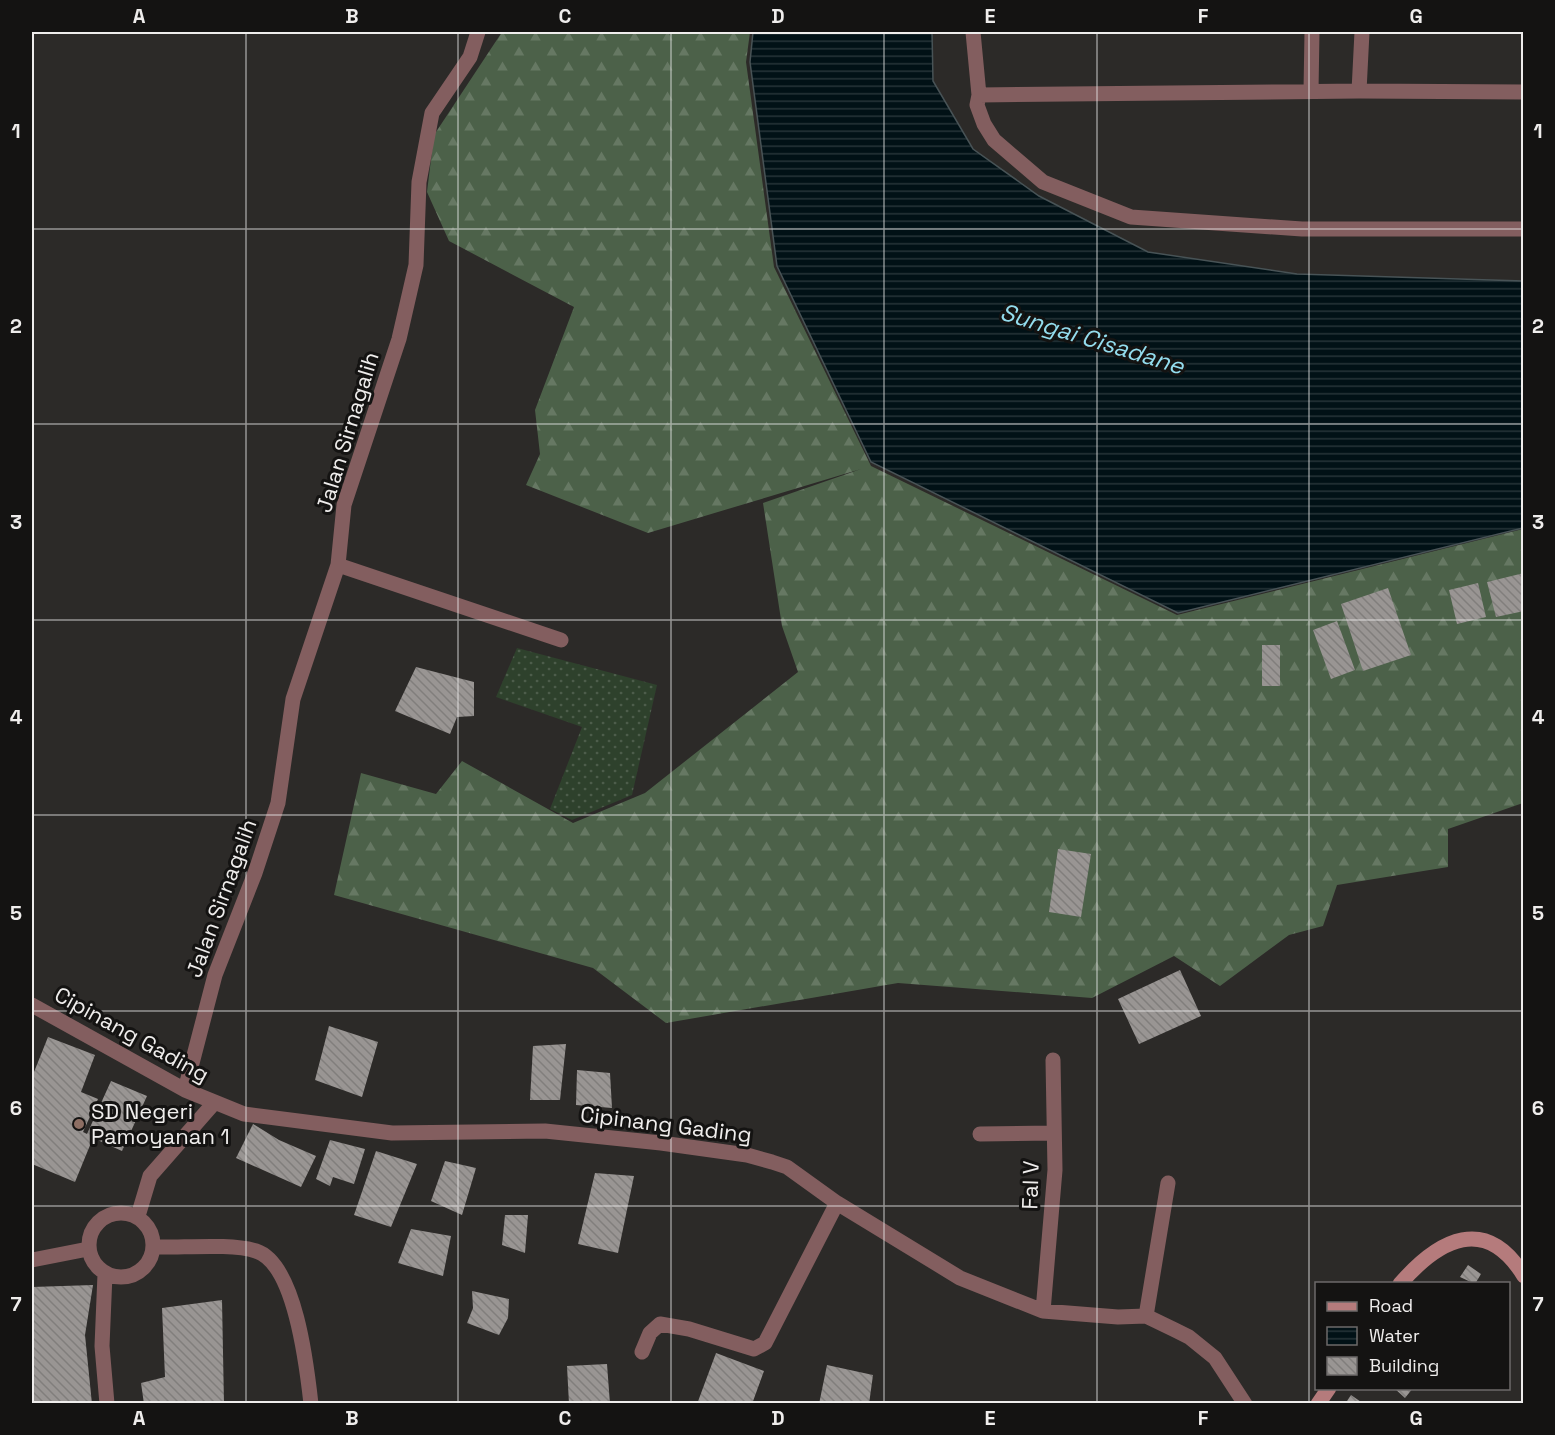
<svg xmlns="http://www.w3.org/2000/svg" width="1555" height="1435" font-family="'Space Grotesk',sans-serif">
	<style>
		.grass { fill: url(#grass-dots) }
		.forest { fill: url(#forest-firs) }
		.water { fill: url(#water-rules); stroke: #485356; stroke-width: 1.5 }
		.building { fill: url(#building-back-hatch) }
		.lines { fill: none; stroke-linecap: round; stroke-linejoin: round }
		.minor { stroke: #835e5f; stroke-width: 15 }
		.secondary { stroke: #b57b7c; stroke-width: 15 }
		.grid { fill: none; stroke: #efedec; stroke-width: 1.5; stroke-opacity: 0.55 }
		.education-dot { fill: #8d6e63; stroke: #141312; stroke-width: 2 }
		.labels { text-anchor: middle; stroke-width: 6; stroke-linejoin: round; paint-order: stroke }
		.street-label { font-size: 22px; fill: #efedec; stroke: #141312 }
		.poi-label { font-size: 22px; fill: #efedec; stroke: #141312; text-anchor: start }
		.water-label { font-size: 24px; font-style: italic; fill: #93dced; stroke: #141312 }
		.neatline { fill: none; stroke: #efedec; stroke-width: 2 }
		.grid-label { font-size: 20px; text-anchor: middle; font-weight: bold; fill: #efedec }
	</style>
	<defs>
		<pattern id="grass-dots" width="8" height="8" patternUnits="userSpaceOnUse" patternTransform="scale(1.5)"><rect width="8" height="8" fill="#2e412c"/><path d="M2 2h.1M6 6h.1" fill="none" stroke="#4d5d4b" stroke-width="1.8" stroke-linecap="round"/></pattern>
		<pattern id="forest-firs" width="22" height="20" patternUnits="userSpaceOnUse" patternTransform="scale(1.5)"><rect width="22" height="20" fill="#4c6149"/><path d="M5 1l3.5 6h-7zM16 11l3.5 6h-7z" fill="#667863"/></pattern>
		<pattern id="water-rules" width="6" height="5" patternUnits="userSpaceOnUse" patternTransform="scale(1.5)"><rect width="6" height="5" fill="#011116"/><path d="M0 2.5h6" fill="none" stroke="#263438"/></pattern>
		<pattern id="building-back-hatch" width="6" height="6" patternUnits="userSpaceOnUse" patternTransform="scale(1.5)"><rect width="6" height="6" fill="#999593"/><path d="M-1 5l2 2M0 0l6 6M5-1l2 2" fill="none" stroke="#817e7c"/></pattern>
	</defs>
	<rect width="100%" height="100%" fill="#2c2a28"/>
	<path class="grass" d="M 517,648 L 657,685 L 632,795 L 572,820 L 550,809 L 582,727 L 496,697 Z"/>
	<path class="forest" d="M 502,32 L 750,32 L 746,62 L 774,267 L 871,466 L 1177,615 L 1523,529 L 1523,803 L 1448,829 L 1448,867 L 1337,885 L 1323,926 L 1289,935 L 1220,986 L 1174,956 L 1092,998 L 898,983 L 666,1023 L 593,968 L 334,895 L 361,773 L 436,794 L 462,761 L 573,823 L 645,793 L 798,672 L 782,626 L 763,503 L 861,469 L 648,533 L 526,485 L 540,454 L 535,410 L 574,307 L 449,241 L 427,192 L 434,135 Z"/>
	<path class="water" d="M 753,32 L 932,32 L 933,81 L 973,149 L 1039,196 L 1148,252 L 1297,274 L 1523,281 L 1523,528 L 1178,613 L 871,462 L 777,266 L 750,62 Z"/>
	<path class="building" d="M 1524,573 L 1524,611 L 1496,617 L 1487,582 Z
		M 1478,583 L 1486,617 L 1457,624 L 1449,590 Z
		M 1388,588 L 1411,655 L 1363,671 L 1341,604 Z
		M 1337,621 L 1355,670 L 1331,679 L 1313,630 Z
		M 1262,645 L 1280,645 L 1280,686 L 1262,686 Z
		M 416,667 L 474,682 L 474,716 L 457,717 L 450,734 L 395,711 Z
		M 1058,849 L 1091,854 L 1081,917 L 1049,912 Z
		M 1180,970 L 1201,1016 L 1139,1044 L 1118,999 Z
		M 329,1026 L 378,1042 L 362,1097 L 315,1080 Z
		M 48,1037 L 95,1055 L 81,1092 L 98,1099 L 83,1132 L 87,1134 L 111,1081 L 147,1096 L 122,1151 L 93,1138 L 75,1182 L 32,1164 L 32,1077 Z
		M 566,1044 L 560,1100 L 530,1100 L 533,1046 Z
		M 577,1070 L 610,1073 L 612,1108 L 576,1105 Z
		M 253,1124 L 279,1140 L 316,1156 L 301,1187 L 236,1158 Z
		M 330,1140 L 365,1149 L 354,1184 L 333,1177 L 330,1186 L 316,1179 Z
		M 376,1151 L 417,1164 L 391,1227 L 354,1215 Z
		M 445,1161 L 476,1168 L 462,1215 L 431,1201 Z
		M 595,1173 L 634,1176 L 618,1253 L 578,1244 Z
		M 505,1215 L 528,1215 L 525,1253 L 502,1245 Z
		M 411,1229 L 451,1236 L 443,1276 L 398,1263 Z
		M 1468,1265 L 1481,1274 L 1475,1284 L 1460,1277 Z
		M 93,1285 L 85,1335 L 92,1404 L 32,1404 L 32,1287 Z
		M 472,1291 L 509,1299 L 508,1318 L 499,1335 L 467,1323 L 473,1308 Z
		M 222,1300 L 224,1404 L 144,1404 L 141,1383 L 165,1377 L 162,1308 Z
		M 716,1353 L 764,1371 L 752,1404 L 697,1404 Z
		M 607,1364 L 610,1404 L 569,1404 L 567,1366 Z
		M 827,1365 L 873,1375 L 869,1404 L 819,1404 Z
		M 1394,1388 L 1413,1388 L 1405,1398 Z
		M 1351,1395 L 1364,1404 L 1345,1404 Z"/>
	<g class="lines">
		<path class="minor" d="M 973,32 L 979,95 L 1359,91 L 1524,92
			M 1311,91 L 1312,32
			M 1359,91 L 1362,32
			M 979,95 L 977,105 L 984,124 L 994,140 L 1043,182 L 1131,217 L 1302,229 L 1524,229
			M 338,565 L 561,640
			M 32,1005 L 185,1090 L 244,1114 L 392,1133 L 545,1131 L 661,1143 L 747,1155 L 772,1162 L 787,1167 L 837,1203 L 960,1278 L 1043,1311 L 1118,1317 L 1146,1316 L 1175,1330 L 1189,1337 L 1215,1358 L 1245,1404
			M 185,1090 L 215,975 L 255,873 L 278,803 L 293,699 L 338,565 L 344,505 L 399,339 L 416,265 L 419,182 L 432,113 L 470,57 L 478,32
			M 980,1134 L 1053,1133
			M89 1245a32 32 0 1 1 64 0a32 32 0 1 1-64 0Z
			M 138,1216 L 150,1176 L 214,1103
			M 154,1247 C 182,1248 231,1243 256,1251 C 296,1264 307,1368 311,1404
			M 32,1260 L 88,1249
			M 105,1274 L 102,1346 L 107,1404
			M 1043,1311 L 1055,1170 L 1053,1060
			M 1146,1316 L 1168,1183
			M 642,1352 L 650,1333 L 660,1324 L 689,1329 L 754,1349 L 765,1343 L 837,1203"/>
		<path class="secondary" d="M 1400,1284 C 1439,1239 1486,1214 1524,1276
			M 1318,1404 L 1329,1388"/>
	</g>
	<path class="grid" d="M 246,32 L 246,1404M 458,32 L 458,1404M 671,32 L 671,1404M 884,32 L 884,1404M 1097,32 L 1097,1404M 1309,32 L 1309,1404M 32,229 L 1524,229M 32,424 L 1524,424M 32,620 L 1524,620M 32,815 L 1524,815M 32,1011 L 1524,1011M 32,1206 L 1524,1206"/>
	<circle class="education-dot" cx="79" cy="1124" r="6"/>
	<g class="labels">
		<g class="street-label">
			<text transform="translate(347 432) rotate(-73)" y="8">Jalan Sirnagalih</text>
			<text transform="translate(221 898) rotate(-70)" y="8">Jalan Sirnagalih</text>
			<text transform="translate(132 1034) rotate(29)" y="8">Cipinang Gading</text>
			<text transform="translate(666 1124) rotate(7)" y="8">Cipinang Gading</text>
			<text transform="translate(1030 1185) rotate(-88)" y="8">Fal V</text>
		</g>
		<g class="poi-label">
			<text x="91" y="1119">SD Negeri<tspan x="91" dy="25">Pamoyanan 1</tspan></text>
		</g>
		<g class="water-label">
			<text transform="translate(1092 339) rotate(17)" y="8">Sungai Cisadane</text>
		</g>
	</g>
	<rect width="1555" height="1435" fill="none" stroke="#141312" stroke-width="66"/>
	<rect x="1315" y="1282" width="195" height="108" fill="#141312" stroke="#6c6a69" stroke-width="1.5"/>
	<rect x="1327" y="1302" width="30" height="9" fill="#b57b7c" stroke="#6c6a69" stroke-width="1.5"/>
	<text x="1369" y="1312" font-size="18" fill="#efedec">Road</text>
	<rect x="1327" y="1327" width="30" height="18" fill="url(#water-rules)" stroke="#6c6a69" stroke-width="1.5"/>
	<text x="1369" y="1342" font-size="18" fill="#efedec">Water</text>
	<rect x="1327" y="1357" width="30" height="18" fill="url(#building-back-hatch)" stroke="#6c6a69" stroke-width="1.5"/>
	<text x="1369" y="1372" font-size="18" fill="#efedec">Building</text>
	<rect x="33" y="33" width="1489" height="1369" class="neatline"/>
	<g class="grid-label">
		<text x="139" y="23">A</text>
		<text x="352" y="23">B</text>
		<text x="565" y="23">C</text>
		<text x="778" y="23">D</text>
		<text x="990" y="23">E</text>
		<text x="1203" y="23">F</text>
		<text x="1416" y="23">G</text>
		<text x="16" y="138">1</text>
		<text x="1538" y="138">1</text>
		<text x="16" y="333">2</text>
		<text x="1538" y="333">2</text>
		<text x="16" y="529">3</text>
		<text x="1538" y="529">3</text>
		<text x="16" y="724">4</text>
		<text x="1538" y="724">4</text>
		<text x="16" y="920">5</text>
		<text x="1538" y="920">5</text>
		<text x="16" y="1115">6</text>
		<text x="1538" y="1115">6</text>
		<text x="16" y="1311">7</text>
		<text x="1538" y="1311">7</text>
		<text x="139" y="1425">A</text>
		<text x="352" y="1425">B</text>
		<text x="565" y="1425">C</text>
		<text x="778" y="1425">D</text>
		<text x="990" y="1425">E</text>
		<text x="1203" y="1425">F</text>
		<text x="1416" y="1425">G</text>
	</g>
</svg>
